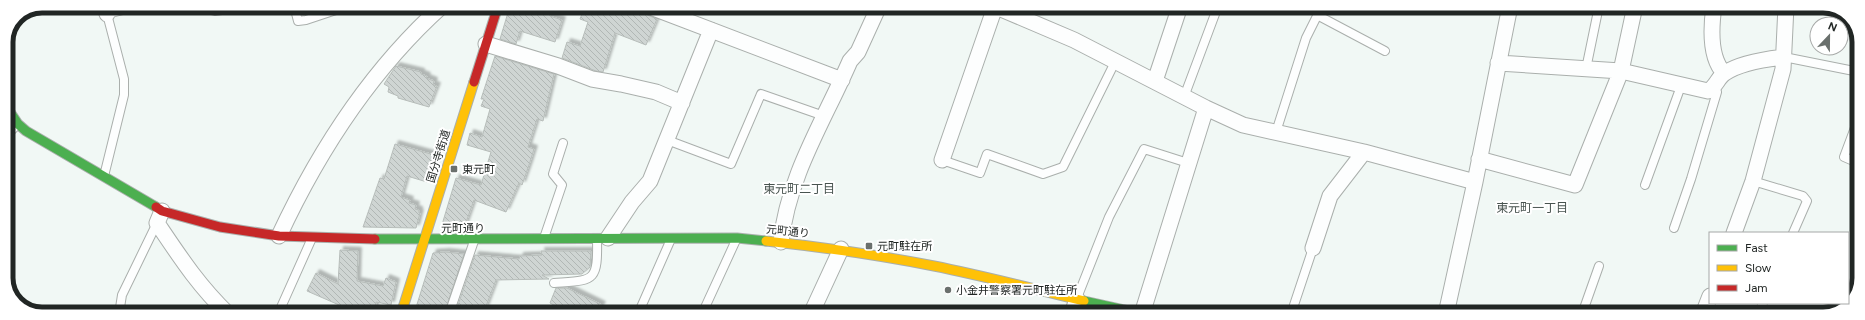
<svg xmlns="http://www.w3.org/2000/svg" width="1865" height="320" font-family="Figtree,'Noto Sans JP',sans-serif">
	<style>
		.building { fill: url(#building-back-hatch); stroke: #b7bdba; filter: url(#shadow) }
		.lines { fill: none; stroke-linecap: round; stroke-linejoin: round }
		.lane-casing { stroke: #aaafac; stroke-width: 10 }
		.street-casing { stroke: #aaafac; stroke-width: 17 }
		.fast-casing { stroke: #aaafac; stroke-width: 11 }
		.slow-casing { stroke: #aaafac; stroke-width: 11 }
		.jam-casing { stroke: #aaafac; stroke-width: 11 }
		.lane { stroke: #fdfefe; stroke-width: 8 }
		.street { stroke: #fdfefe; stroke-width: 15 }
		.fast { stroke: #4caf50; stroke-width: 9 }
		.slow { stroke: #ffc107; stroke-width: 9 }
		.jam { stroke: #c62828; stroke-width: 9 }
		.poi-dot { fill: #6a706d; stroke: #fff; stroke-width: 1.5 }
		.labels { text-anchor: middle; stroke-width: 4; stroke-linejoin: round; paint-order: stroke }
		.street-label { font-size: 11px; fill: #212624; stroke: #fff }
		.poi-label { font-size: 11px; fill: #212624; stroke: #fff; text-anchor: start }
		.neighbourhood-label { font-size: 12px; fill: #48534f; stroke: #fff }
		.rim { fill: none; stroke: #212624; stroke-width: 5 }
	</style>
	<defs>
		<pattern id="building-back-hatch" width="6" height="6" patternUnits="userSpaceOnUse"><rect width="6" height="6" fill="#cfd5d3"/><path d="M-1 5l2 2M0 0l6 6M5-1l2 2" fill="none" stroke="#b1b7b5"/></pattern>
		<filter id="shadow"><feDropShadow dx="3.5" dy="-3.5" stdDeviation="1" flood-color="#0004"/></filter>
	</defs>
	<rect width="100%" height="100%" fill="#f1f8f5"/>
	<path class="building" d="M 510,6 L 534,6 L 543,9 L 542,12 L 550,15 L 550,16 L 562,20 L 555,42 L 520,31 L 516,44 L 500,39 Z
		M 585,6 L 626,6 L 657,19 L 646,45 L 615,33 L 603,72 L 596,71 L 562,58 L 567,42 L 580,46 L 588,22 L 580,19 Z
		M 495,56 L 554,74 L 543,121 L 537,119 L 528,147 L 534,149 L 529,165 L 522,185 L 519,183 L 506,212 L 474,200 L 464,228 L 452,224 L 451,228 L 441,228 L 456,178 L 481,185 L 491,152 L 467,145 L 470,133 L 482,137 L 490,109 L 481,106 L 484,99 L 481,99 Z
		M 396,66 L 421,72 L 421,74 L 427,76 L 426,78 L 434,81 L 433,85 L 437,86 L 429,107 L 398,98 L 398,96 L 388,92 L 389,87 L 384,84 Z
		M 395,144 L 438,156 L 434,169 L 432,168 L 427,182 L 407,176 L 401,197 L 410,200 L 409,203 L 416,205 L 415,209 L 419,210 L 419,213 L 420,213 L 416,228 L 363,227 L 380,178 L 384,179 Z
		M 340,250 L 358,251 L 357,281 L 383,286 L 386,278 L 396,282 L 391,305 L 376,302 L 374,314 L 344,314 L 346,308 L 307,291 L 316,273 L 338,284 Z
		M 541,251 L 591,251 L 590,267 L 582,274 L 542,275 L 549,279 L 496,280 L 483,314 L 455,314 L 475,255 L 519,259 L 520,256 L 542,255 Z
		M 446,252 L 464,254 L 444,314 L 414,314 L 433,253 Z
		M 556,288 L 567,288 L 602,305 L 597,314 L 571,314 L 550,303 Z"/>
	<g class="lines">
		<g class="lane-casing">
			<path id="lane" d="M 196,6 L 215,11 L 248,6
				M 294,6 L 298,21 L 306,20 L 336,10
				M 335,6 L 336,10 L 351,6
				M 1317,15 L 1385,51
				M 1021,18 L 1025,6
				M 1784,57 L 1859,72
				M 1586,69 L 1599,6
				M 1184,97 L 1218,6
				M 1276,132 L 1306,38 L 1322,6
				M 6,139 L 9,133 L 18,124
				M 667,140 L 731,164 L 761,94 L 824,116
				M 942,160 L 980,173 L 987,154 L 1043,174 L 1063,167 L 1116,60
				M 1851,160 L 1844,157 L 1859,117
				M 104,176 L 124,95 L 124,79 L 107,14 L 139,6
				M 1753,181 L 1803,196 L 1807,201 L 1793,233
				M 1645,185 L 1681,86
				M 1674,228 L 1691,179 L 1717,92 L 1714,88
				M 544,238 L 562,185 L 553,174 L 563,143
				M 554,283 C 594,280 598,283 597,239
				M 1077,298 L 1109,217 L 1144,149 L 1188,163
				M 119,314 L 122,295 L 157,223
				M 278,314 L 312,238
				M 449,314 L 474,241
				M 638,314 L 671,239
				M 702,314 L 736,240
				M 1291,314 L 1313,248
				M 1582,314 L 1599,266
				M 1758,314 L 1763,303"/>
		</g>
		<g class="street-casing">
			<path id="street" d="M 105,6 L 107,14
				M 648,6 L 842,80
				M 994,6 L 1074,40 L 1206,108 L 1243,125 L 1364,152 L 1475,182
				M 1714,6 C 1711,27 1709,57 1724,73
				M 486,44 L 558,66 L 592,79 L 621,84 L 656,92 L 682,103
				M 1498,63 L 1621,71 L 1708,91 C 1716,87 1718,77 1725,73 C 1740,63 1766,59 1784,57
				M 1155,81 L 1180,6
				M 1479,159 L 1575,185 L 1621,71 L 1635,6
				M 942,160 L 995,7
				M 162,211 L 157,223 C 180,257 198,285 228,314
				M 1734,233 L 1753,181 L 1783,69 L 1786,6
				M 279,236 C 319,150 371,70 442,6
				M 608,238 L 632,202 L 650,181 L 711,30
				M 781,242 C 788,176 824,121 850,61 L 858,52 L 879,6
				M 1313,248 L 1330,196 L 1364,152
				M 811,314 L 841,249
				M 1072,314 L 1077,299
				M 1142,314 L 1206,108
				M 1446,314 L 1475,182 L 1510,6
				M 1703,314 L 1710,296"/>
		</g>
		<g class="fast-casing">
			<path id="fast" d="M 6,106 L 18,124 L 26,131 L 156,207
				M 375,239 L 737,238 L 766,241
				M 1084,301 L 1143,314"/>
		</g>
		<g class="slow-casing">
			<path id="slow" d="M 766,241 C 822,247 878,255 934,266 C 984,276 1034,289 1084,301
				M 401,314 L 474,82"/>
		</g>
		<g class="jam-casing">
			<path id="jam" d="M 474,82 L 498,6
				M 156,207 L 162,211 L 220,227 L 279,236 L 375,239"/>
		</g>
		<use href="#lane" class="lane"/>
		<use href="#street" class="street"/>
		<use href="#fast" class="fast"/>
		<use href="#slow" class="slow"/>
		<use href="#jam" class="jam"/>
	</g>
	<g class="poi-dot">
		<rect x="450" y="165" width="8" height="8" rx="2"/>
		<rect x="865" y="242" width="8" height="8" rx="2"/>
		<circle cx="948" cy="290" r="4"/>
	</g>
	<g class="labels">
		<g class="street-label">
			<text transform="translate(438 156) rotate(-73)" y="4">国分寺街道</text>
			<text x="463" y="232">元町通り</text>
			<text transform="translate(788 231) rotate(6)" y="4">元町通り</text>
		</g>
		<g class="poi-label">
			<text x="462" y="173">東元町</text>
			<text x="877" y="250">元町駐在所</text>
			<text x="956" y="294">小金井警察署元町駐在所</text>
		</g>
		<g class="neighbourhood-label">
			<text x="799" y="193">東元町二丁目</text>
			<text x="1532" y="212">東元町一丁目</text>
		</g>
	</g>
	<path d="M0 0H1865V320H0ZM42 13H1823A29 29 0 0 1 1852 42V278A29 29 0 0 1 1823 307H42A29 29 0 0 1 13 278V42A29 29 0 0 1 42 13Z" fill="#fff" fill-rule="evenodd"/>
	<path class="rim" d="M42 13H1823A29 29 0 0 1 1852 42V278A29 29 0 0 1 1823 307H42A29 29 0 0 1 13 278V42A29 29 0 0 1 42 13Z"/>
	<rect x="1709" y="232" width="140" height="72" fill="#ffffff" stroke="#a6a8a7"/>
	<rect x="1717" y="245" width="20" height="6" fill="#4caf50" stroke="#a6a8a7"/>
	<text x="1745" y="252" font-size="12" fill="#212624">Fast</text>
	<rect x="1717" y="265" width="20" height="6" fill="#ffc107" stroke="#a6a8a7"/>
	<text x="1745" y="272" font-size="12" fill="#212624">Slow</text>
	<rect x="1717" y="285" width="20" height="6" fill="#c62828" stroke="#a6a8a7"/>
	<text x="1745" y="292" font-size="12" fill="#212624">Jam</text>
	<g transform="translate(1829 36) rotate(22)"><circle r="19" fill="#ffffff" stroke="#a6a8a7"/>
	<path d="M0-3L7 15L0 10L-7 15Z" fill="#6a706d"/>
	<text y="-6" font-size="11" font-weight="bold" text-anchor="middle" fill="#212624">N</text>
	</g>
</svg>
